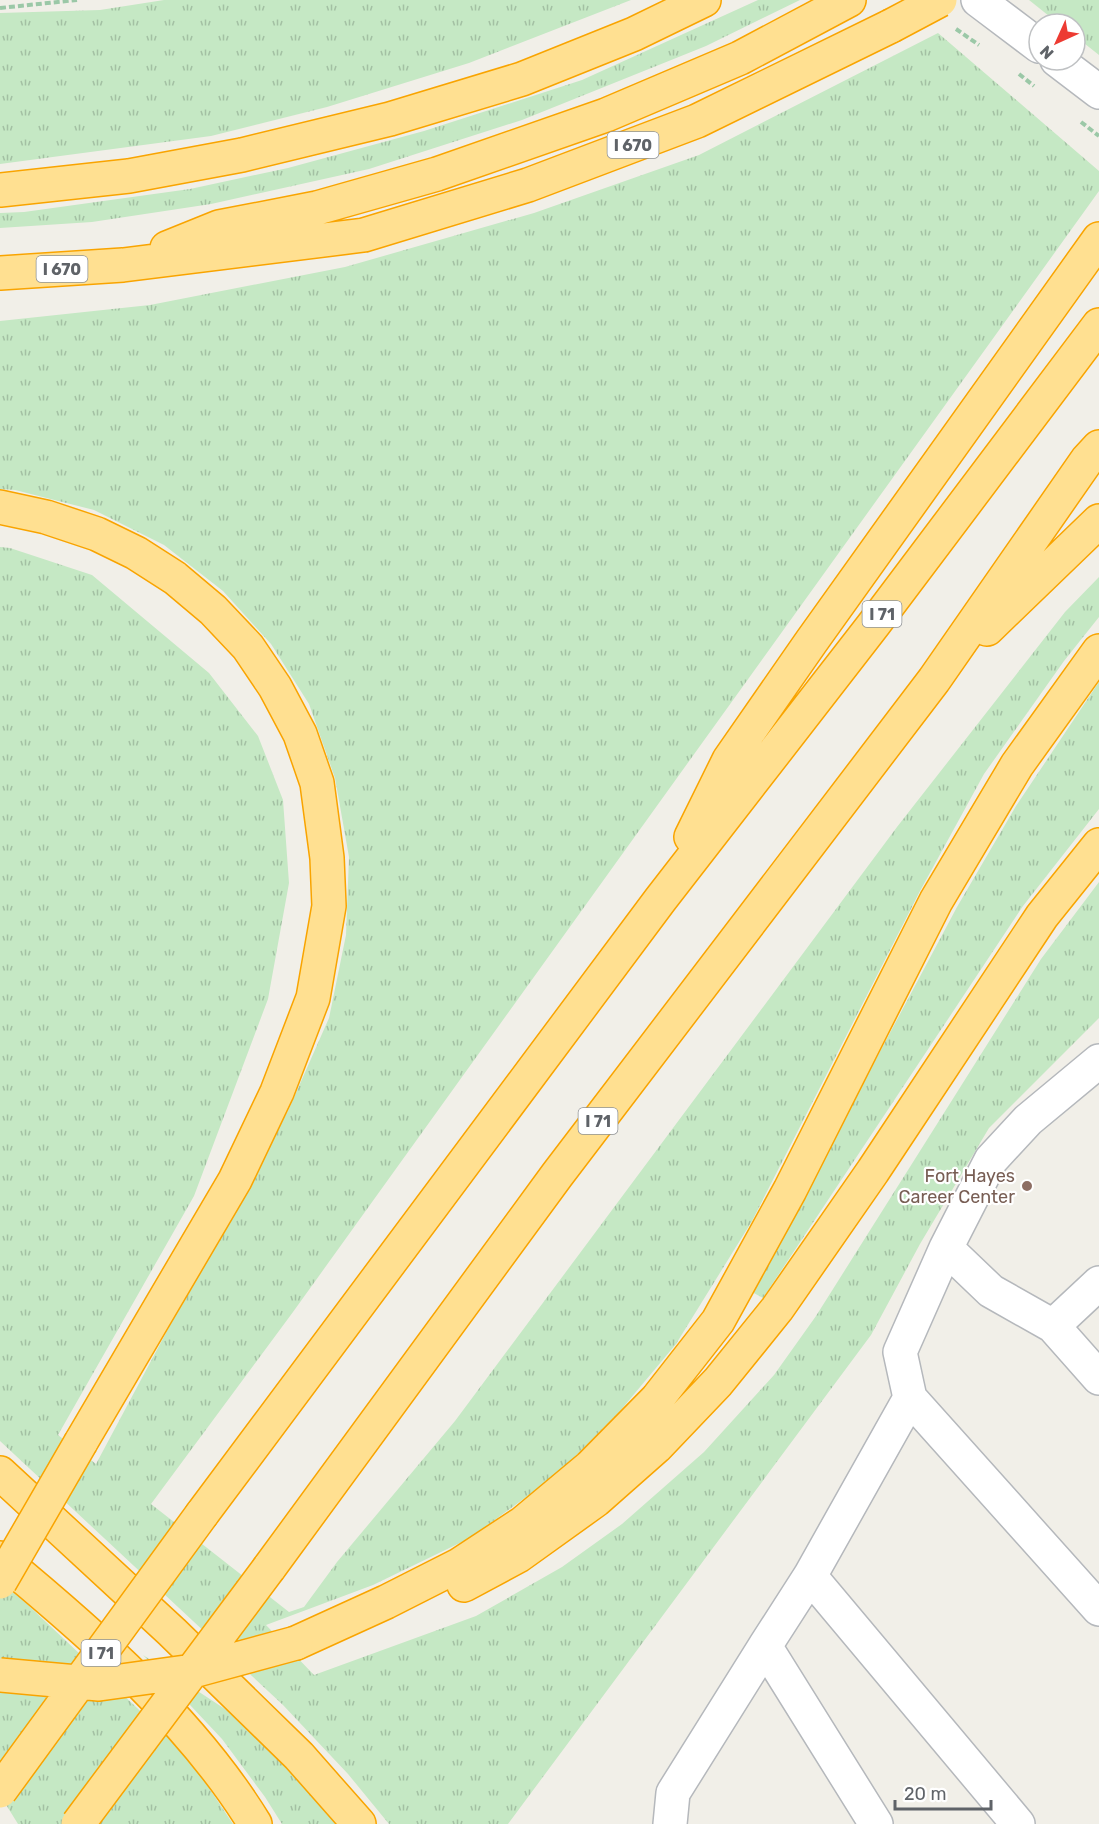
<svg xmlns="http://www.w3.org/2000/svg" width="1099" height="1824" font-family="Rubik,sans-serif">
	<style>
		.grass { fill: url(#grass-tufts) }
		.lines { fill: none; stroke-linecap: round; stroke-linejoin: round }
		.minor-casing { stroke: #b5b8bc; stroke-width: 36 }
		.highway-casing { stroke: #f9a400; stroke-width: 36 }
		.path { stroke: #9bc8a7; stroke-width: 4; stroke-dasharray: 6 3; stroke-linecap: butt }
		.minor { stroke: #fff; stroke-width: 33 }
		.highway { stroke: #ffe091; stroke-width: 33 }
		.highway-bridge-casing { stroke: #f9a400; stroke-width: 36; stroke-linecap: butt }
		.highway-bridge { stroke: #ffe091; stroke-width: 33 }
		.education-dot { fill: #8d6e63; stroke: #fff; stroke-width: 2 }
		.labels { text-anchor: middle; stroke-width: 4.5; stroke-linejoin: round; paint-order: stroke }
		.shield { fill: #fff; stroke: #8f9295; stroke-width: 1.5 }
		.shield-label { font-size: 16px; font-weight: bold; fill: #5f6368 }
		.education-label { font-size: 18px; fill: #785e54; stroke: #fff; text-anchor: end }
	</style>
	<defs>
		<pattern id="grass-tufts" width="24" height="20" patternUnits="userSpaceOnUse" patternTransform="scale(1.5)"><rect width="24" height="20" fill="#c5e8c4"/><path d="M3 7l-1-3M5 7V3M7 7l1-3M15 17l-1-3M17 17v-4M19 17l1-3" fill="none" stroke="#a3c0a3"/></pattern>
	</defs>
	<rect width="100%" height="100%" fill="#f1efe8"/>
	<path class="grass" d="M 164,0 L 631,0 L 469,63 L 327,107 L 211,136 L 0,164 L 0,13 L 100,10 Z
		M 758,0 L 800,0 L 706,46 L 522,120 L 369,169 L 211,204 L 92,222 L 0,228 L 0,213 L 24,212 L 190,189 L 288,168 L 424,131 L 582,80 Z
		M 1029,0 L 1099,0 L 1099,55 L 1075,36 L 1075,24 L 1059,24 Z
		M 938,33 L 1099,171 L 1099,191 L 293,1312 L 151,1504 L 289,1612 L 304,1607 L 337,1562 L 455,1421 L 897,827 L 1065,612 L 1099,577 L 1099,617 L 1064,661 L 984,774 L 920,891 L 752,1221 L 676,1344 L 620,1411 L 559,1473 L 470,1538 L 373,1585 L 266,1625 L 314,1675 L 476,1616 L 562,1567 L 622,1524 L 704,1452 L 774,1375 L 816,1316 L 1041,959 L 1099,882 L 1099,1018 L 989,1128 L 920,1244 L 871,1335 L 508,1824 L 389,1824 L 348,1774 L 283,1705 L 0,1441 L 0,547 L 10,548 L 92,575 L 209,673 L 258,736 L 283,800 L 289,883 L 268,999 L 194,1196 L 58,1435 L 96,1464 L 167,1331 L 288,1111 L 329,1018 L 346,935 L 349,857 L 335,778 L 309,704 L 271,644 L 223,591 L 164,545 L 94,510 L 15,490 L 0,489 L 0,321 L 150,305 L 345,267 L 534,213 L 699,155 Z
		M 1099,682 L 1099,809 L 1023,906 L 763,1298 L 752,1292 L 957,907 L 1016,806 Z
		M 0,1581 L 28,1605 L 172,1741 L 203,1779 L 233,1824 L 18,1824 L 0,1795 Z
		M 143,1655 L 228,1711 L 316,1796 L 339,1824 L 282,1824 L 265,1797 L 222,1739 Z"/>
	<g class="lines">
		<g class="minor-casing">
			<path id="minor" d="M 978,0 L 1039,46
				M 1057,60 L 1099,92
				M 946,1248 L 991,1291 L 1053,1326 L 1099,1378
				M 1053,1326 L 1099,1283
				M 910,1398 L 1099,1609
				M 810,1576 L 1018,1824
				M 670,1824 L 673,1793 L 765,1646
				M 876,1824 L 765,1646 L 810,1576 L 910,1398 L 900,1352 L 946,1248 L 991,1160 L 1028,1120 L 1099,1061"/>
		</g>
		<g class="highway-casing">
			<path id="highway" d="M 0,190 L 129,176 L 242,155 L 390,119 L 522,79 L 634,34 L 704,0
				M 167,248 L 219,227 L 317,208 L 437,174 L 606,115 L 740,58 L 849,0
				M 0,273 L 123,265 L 364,235 L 528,185 L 697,121 L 891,26
				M 0,507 L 46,517 L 97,534 L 136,553 L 175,578 L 213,610 L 248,647 L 275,687 L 300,734 L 317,783 L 327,858 L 329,906 L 313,998 L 277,1092 L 235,1180 L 81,1442
				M 987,629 L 1099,521
				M 691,837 L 729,760 L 811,642 L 1099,239
				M 0,1473 L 172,1632 L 299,1756 L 359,1824
				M 202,1514 L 660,900 L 874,624 L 1099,325
				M 0,1558 C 92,1634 192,1721 255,1824
				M 269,1568 L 557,1175 L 934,680 L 1087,460 L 1099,447
				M 464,1585 L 518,1556 L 596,1500 L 656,1447 L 718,1382 L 777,1309 L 873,1171 L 1042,916 L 1099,845
				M 296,1643 L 386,1602 L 459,1565 L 523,1523 L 590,1467 L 657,1399 L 718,1321 L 790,1190 L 936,901 L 1017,765 L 1099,651"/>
		</g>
		<path class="path" d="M 0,8 L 77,0
			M 956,29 L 979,45
			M 1019,74 L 1034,86
			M 1081,122 L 1099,136"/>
		<use href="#minor" class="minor"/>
		<use href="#highway" class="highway"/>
		<g class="highway-bridge-casing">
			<path id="highway-bridge" d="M 891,26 L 940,0
				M 0,1582 L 81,1442
				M 0,1675 L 99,1684 L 193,1671 L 296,1643
				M 0,1791 L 202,1514
				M 78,1824 L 269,1568"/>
		</g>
		<use href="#highway-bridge" class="highway-bridge"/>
	</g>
	<circle class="education-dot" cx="1027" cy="1186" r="6"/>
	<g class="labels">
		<g class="shield">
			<rect x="607.5" y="132" width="51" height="26" rx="4.5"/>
			<rect x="36.5" y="256" width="51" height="26" rx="4.5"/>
			<rect x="862.5" y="601" width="39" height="26" rx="4.5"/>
			<rect x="578.5" y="1108" width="39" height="26" rx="4.5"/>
			<rect x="81.5" y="1640" width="39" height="26" rx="4.5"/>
		</g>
		<g class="shield-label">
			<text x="633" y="151">I 670</text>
			<text x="62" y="275">I 670</text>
			<text x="882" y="620">I 71</text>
			<text x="598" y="1127">I 71</text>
			<text x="101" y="1659">I 71</text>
		</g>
		<g class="education-label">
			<text x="1015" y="1182">Fort Hayes<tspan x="1015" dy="21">Career Center</tspan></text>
		</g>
	</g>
	<g transform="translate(1057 42) rotate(225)"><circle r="28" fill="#ffffff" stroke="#bfc1c3" stroke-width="1.5"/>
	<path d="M0-4.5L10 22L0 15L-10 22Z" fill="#ed3b32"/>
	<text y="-9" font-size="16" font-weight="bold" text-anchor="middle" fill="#5f6368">N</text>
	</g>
	<path d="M895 1800v9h96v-9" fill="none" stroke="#5f6368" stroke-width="3"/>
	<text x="904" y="1800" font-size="18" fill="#5f6368" stroke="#ffffff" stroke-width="4.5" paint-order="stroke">20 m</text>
</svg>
